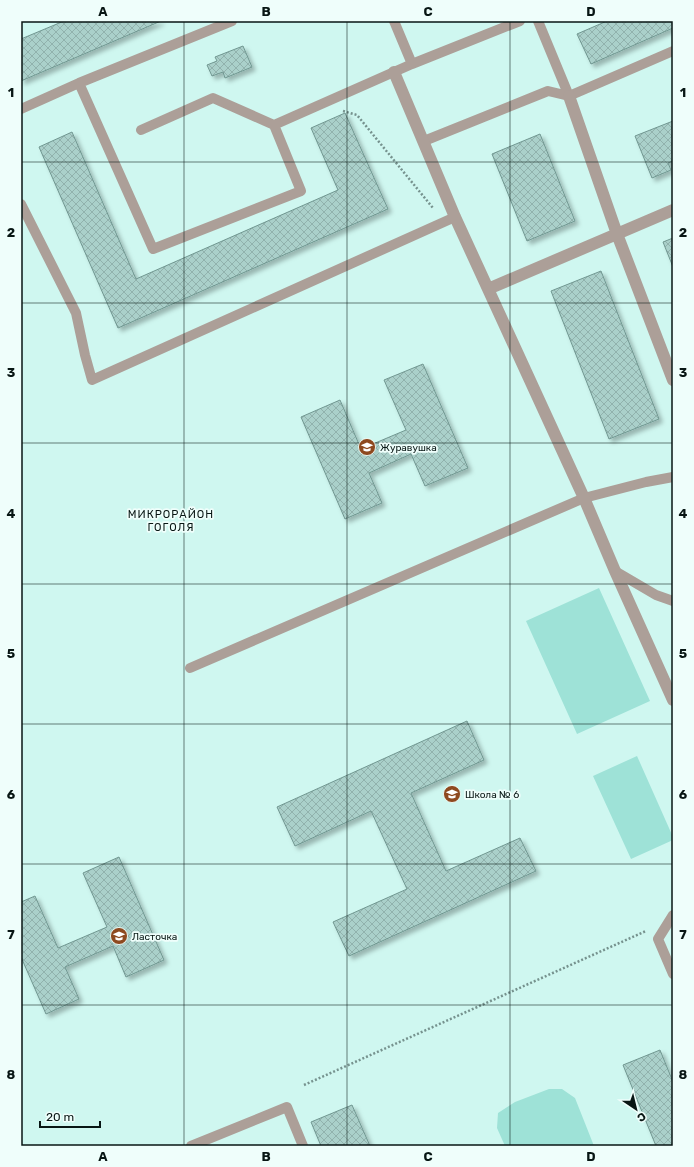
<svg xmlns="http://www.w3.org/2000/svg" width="694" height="1167" font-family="Rubik,sans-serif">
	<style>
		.grass { fill: #9ee2d7 }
		.building { fill: url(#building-cross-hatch); stroke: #719791; filter: url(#shadow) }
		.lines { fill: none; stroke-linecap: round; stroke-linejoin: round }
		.path { stroke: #76928e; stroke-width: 2.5; stroke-dasharray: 2 2; stroke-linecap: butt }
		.lane { stroke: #ac9f98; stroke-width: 10 }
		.street { stroke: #ac9f98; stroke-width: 12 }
		.grid { fill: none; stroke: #081614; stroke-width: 1; stroke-opacity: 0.55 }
		.labels { text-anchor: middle; stroke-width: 3.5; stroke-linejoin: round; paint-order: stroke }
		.poi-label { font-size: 10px; fill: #081614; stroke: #effefb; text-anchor: start }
		.neighbourhood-label { font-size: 11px; letter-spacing: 1px; fill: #081614; stroke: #effefb }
		.neatline { fill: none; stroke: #081614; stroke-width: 1.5 }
		.grid-label { font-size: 13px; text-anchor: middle; font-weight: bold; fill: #081614 }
	</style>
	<defs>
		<pattern id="building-cross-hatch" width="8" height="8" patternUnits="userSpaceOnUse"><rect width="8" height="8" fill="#aad0ca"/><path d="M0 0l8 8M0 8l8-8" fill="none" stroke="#91b2ad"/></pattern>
		<filter id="shadow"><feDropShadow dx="3.5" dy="3.5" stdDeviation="2" flood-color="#0004"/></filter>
	</defs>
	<rect width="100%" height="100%" fill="#cff7f0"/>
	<path class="grass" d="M 599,588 L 650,701 L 577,734 L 526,621 Z
		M 637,756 L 673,837 L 673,840 L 631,859 L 593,776 Z
		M 549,1089 L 562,1089 L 575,1098 L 594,1146 L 505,1146 L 497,1128 L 498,1113 L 515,1102 Z"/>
	<path class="building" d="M 64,21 L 161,21 L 21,81 L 21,39 Z
		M 607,21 L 673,21 L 673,28 L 591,64 L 577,34 Z
		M 243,46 L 252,67 L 225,78 L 223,72 L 212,76 L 207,65 L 217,61 L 215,57 Z
		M 345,113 L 388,209 L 118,328 L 39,147 L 72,132 L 136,279 L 338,190 L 311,128 Z
		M 673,121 L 673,161 L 668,163 L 671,170 L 652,178 L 635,136 Z
		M 540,134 L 575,221 L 527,241 L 492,154 Z
		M 673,238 L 673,267 L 663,242 Z
		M 601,271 L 659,419 L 609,439 L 551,291 Z
		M 423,364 L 468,468 L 425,486 L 411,454 L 369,473 L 382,503 L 345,519 L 301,417 L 340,400 L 361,449 L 406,430 L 384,380 Z
		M 467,721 L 484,760 L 411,793 L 446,871 L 520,838 L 536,871 L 349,956 L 333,922 L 407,889 L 371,811 L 295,846 L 277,807 Z
		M 119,857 L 164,960 L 126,977 L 113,946 L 65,967 L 79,999 L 46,1014 L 21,957 L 21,902 L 35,896 L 58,948 L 107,927 L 83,873 Z
		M 660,1050 L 673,1082 L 673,1146 L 656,1146 L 623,1065 Z
		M 352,1105 L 370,1146 L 321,1146 L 311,1122 Z"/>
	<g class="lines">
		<path class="path" d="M 343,111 L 357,115 L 433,208
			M 304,1085 L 646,931"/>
		<path class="lane" d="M 394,21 L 412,64 L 520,21
			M 538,21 L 569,96 L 673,51
			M 79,83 L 153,249 L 301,191 L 274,125
			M 21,109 L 79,83 L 232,21
			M 141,130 L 213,98 L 274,125 L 412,64
			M 424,141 L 548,91 L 569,96
			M 21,204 L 76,313 L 85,355 L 92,380 L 455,217
			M 615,571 L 656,595 L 673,601
			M 190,668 L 584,498 L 646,482 L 673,477
			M 673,915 L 658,939 L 673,974
			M 191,1146 L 287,1107 L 303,1146"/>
		<path class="street" d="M 394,72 L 455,217 L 584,498 L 615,571 L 673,700
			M 569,96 L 617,234 L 673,380
			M 488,289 L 673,210"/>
	</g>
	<path class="grid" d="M 184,21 L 184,1146M 347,21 L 347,1146M 510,21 L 510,1146M 21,162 L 673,162M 21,303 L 673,303M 21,443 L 673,443M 21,584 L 673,584M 21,724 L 673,724M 21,864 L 673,864M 21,1005 L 673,1005"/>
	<defs>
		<g id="school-disc" transform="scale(0.9)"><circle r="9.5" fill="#8e491f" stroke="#effefb"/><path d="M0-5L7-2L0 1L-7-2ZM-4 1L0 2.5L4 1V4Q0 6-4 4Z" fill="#fff"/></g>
	</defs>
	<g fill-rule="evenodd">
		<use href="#school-disc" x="367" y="447"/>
		<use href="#school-disc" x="452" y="794"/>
		<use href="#school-disc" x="119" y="936"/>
	</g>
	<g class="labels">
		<g class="poi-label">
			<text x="380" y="451">Журавушка</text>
			<text x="465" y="798">Школа № 6</text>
			<text x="132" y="940">Ласточка</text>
		</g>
		<g class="neighbourhood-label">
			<text x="171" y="518">МИКРОРАЙОН<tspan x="171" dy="13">ГОГОЛЯ</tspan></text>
		</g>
	</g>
	<rect width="694" height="1167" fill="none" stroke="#effefb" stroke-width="44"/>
	<g transform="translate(636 1109) rotate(145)" stroke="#effefb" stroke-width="3" paint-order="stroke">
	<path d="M0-3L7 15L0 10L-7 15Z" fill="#081614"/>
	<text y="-6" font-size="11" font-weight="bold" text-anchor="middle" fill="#081614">С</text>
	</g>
	<path d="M40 1121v6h60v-6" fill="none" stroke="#081614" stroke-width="2"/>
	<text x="46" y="1121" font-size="12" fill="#081614" stroke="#effefb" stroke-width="3" paint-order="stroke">20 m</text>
	<rect x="22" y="22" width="650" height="1123" class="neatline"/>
	<g class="grid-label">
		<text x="103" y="16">A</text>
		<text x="266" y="16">B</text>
		<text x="428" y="16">C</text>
		<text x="591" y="16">D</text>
		<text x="11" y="97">1</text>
		<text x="683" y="97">1</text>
		<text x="11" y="237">2</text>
		<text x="683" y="237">2</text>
		<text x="11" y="377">3</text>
		<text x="683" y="377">3</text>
		<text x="11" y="518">4</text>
		<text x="683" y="518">4</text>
		<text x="11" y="658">5</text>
		<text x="683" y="658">5</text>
		<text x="11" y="799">6</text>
		<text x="683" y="799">6</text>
		<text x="11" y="939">7</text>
		<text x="683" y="939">7</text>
		<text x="11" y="1079">8</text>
		<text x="683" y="1079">8</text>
		<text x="103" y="1161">A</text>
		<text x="266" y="1161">B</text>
		<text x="428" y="1161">C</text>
		<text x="591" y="1161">D</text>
	</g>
</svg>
